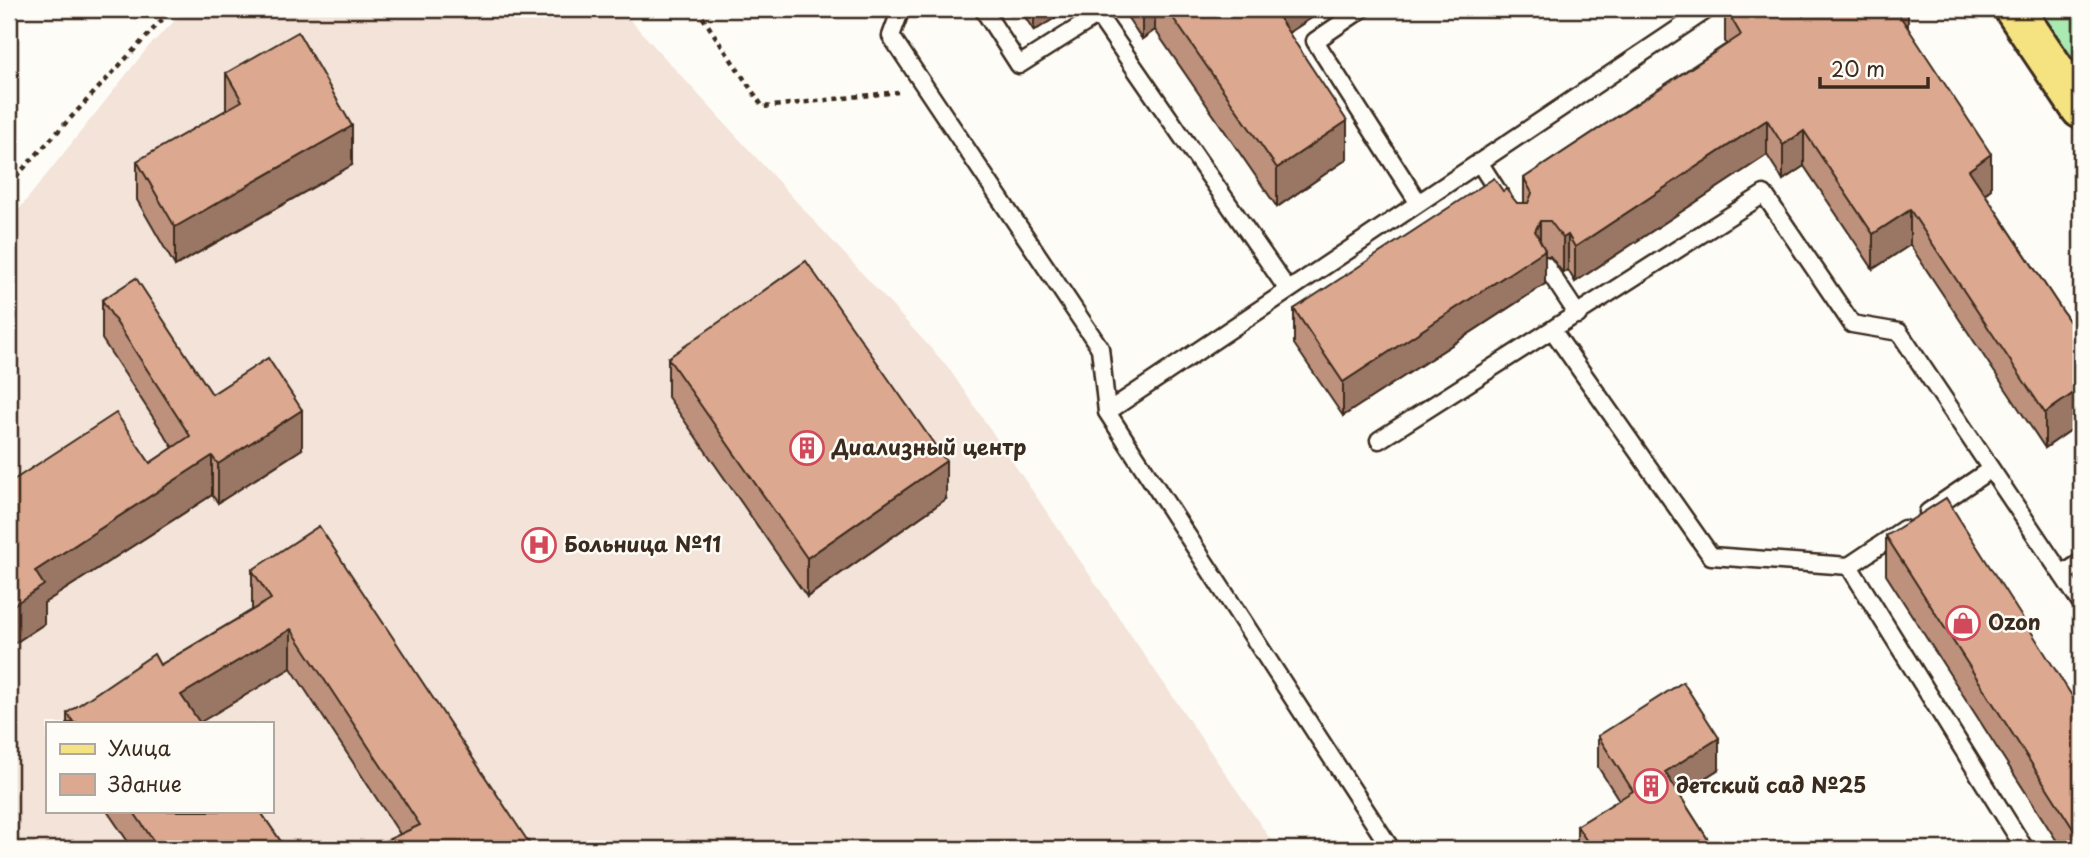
<svg xmlns="http://www.w3.org/2000/svg" width="2090" height="858" font-family="'Playpen Sans',sans-serif">
	<style>
		.built { fill: #f3e3d8; fill-rule: evenodd }
		.green { fill: #a9eab3; stroke: #728a68; stroke-width: 2 }
		.lines { fill: none; stroke-linecap: round; stroke-linejoin: round }
		.service-casing { stroke: #3b2a1e; stroke-width: 21 }
		.primary-casing { stroke: #3b2a1e; stroke-width: 44 }
		.path { stroke: #3b2a1e; stroke-width: 4.5; stroke-dasharray: 5 5; stroke-linecap: butt }
		.service { stroke: #fdfcf7; stroke-width: 16 }
		.primary { stroke: #f5e382; stroke-width: 38 }
		.wall { fill: #bd917c; stroke: #3b2a1e; stroke-width: 2 }
		.shaded-wall { fill: #9a7665; stroke: #3b2a1e; stroke-width: 2 }
		.building { fill: #dca990; stroke: #3b2a1e; stroke-width: 2 }
		.labels { text-anchor: middle; stroke-width: 5; stroke-linejoin: round; paint-order: stroke }
		.poi-label { font-size: 21px; font-weight: bold; fill: #3b2a1e; stroke: #fdfcf7; text-anchor: start }
	</style>
	<rect width="100%" height="100%" fill="#fdfcf7"/>
	<filter id="ink" filterUnits="userSpaceOnUse"><feTurbulence type="fractalNoise" baseFrequency=".0143" numOctaves="2"/><feDisplacementMap in="SourceGraphic" scale="14" xChannelSelector="R" yChannelSelector="G"/><feConvolveMatrix kernelMatrix="1 2 1 2 8 2 1 2 1" color-interpolation-filters="sRGB"/></filter>
	<g filter="url(#ink)">
		<path class="built" d="M 187,9 L 620,9 L 947,366 L 1277,849 L 9,849 L 9,222 L 149,46 ZM 47,723 L 271,723 L 271,811 L 47,811 Z"/>
		<path class="green" d="M 2037,9 L 2081,9 L 2081,74 Z"/>
		<g class="lines">
			<g class="service-casing">
				<path id="service" d="M 901,9 L 891,36 L 1100,348 L 1107,412 L 1391,849
					M 983,9 L 1019,65 L 1098,15 L 1288,290
					M 1362,9 L 1315,41 L 1418,202
					M 1479,162 L 1502,198
					M 1545,265 L 1578,315
					M 1553,331 L 1711,556 L 1849,566
					M 1107,412 L 1708,9
					M 1379,440 L 1764,194 L 1852,324 L 1899,332 L 2081,603
					M 1928,512 L 1991,469
					M 1904,529 L 1849,566 L 2025,849
					M 2062,575 L 2081,562"/>
			</g>
			<g class="primary-casing">
				<path id="primary" d="M 2014,9 L 2081,109"/>
			</g>
			<path class="path" d="M 697,9 L 763,107 L 898,92
				M 9,184 L 172,9"/>
			<use href="#service" class="service"/>
			<use href="#primary" class="primary"/>
		</g>
		<path class="wall" d="M 1020,9 L 1069,9 L 1034,31 Z
			M 1122,9 L 1325,9 L 1289,33 L 1347,159 L 1277,207 L 1155,30 L 1142,39 Z
			M 1725,9 L 1798,9 L 1803,16 L 1908,9 L 1908,28 L 1991,189 L 1985,194 L 2081,339 L 2081,431 L 2078,425 L 2045,448 L 1910,245 L 1873,269 L 1804,166 L 1783,180 L 1767,155 L 1575,282 L 1568,270 L 1563,273 L 1550,256 L 1545,256 L 1545,284 L 1343,416 L 1294,344 L 1294,309 L 1503,191 L 1517,203 L 1524,203 L 1524,178 L 1726,44 L 1725,41 Z
			M 226,73 L 352,165 L 175,266 L 137,200 L 137,161 L 226,110 Z
			M 102,300 L 212,394 L 302,449 L 218,503 L 212,495 L 44,603 L 44,624 L 9,647 L 150,463 L 173,448 L 102,339 Z
			M 668,358 L 946,499 L 807,597 L 668,397 Z
			M 1886,536 L 2081,710 L 2081,849 L 2062,849 L 1886,575 Z
			M 252,570 L 533,849 L 400,834 L 291,668 L 200,722 L 200,723 L 67,723 L 67,713 L 160,665 L 252,610 Z
			M 1598,736 L 1719,769 L 1679,794 L 1714,849 L 1577,849 L 1577,826 L 1619,800 L 1598,767 Z
			M 107,811 L 260,811 L 286,849 L 133,849 Z"/>
		<path class="shaded-wall" d="M 1034,9 L 1069,9 L 1034,31 Z
			M 1142,9 L 1155,9 L 1155,30 L 1142,39 Z
			M 1271,9 L 1325,9 L 1271,44 Z
			M 1898,9 L 1908,9 L 1908,37 L 1896,10 Z
			M 1767,120 L 1767,155 L 1575,282 L 1575,247 Z
			M 1347,121 L 1347,159 L 1277,207 L 1277,168 Z
			M 352,126 L 352,165 L 175,266 L 175,227 Z
			M 1804,131 L 1804,166 L 1783,180 L 1783,145 Z
			M 1991,154 L 1991,189 L 1969,204 L 1969,170 Z
			M 1910,210 L 1910,245 L 1873,269 L 1873,234 Z
			M 1540,221 L 1540,253 L 1545,250 L 1545,284 L 1343,416 L 1343,382 L 1535,231 Z
			M 1568,235 L 1568,270 L 1563,273 L 1563,238 Z
			M 2078,390 L 2078,425 L 2045,448 L 2045,413 Z
			M 302,410 L 302,449 L 218,503 L 218,464 Z
			M 212,456 L 212,495 L 44,603 L 44,624 L 9,647 L 9,608 L 35,571 Z
			M 946,461 L 946,499 L 807,597 L 807,558 Z
			M 291,629 L 291,668 L 199,723 L 181,695 Z
			M 1719,738 L 1719,769 L 1665,803 L 1665,772 Z"/>
		<path class="building" d="M 1167,9 L 1273,9 L 1347,121 L 1277,168 Z
			M 1726,9 L 1798,9 L 1803,16 L 1813,9 L 1898,9 L 1896,10 L 1991,154 L 1969,170 L 2081,339 L 2081,396 L 2078,390 L 2045,413 L 1910,210 L 1873,234 L 1804,131 L 1783,145 L 1767,120 L 1575,247 L 1568,235 L 1563,238 L 1550,221 L 1540,221 L 1535,231 L 1545,250 L 1343,382 L 1294,309 L 1494,178 L 1503,191 L 1506,189 L 1517,203 L 1528,203 L 1532,193 L 1524,178 L 1741,35 Z
			M 298,32 L 352,126 L 175,227 L 137,161 L 242,101 L 226,73 Z
			M 806,261 L 946,461 L 807,558 L 668,358 Z
			M 136,278 L 212,394 L 268,358 L 302,410 L 218,464 L 212,456 L 35,571 L 44,585 L 9,608 L 9,483 L 116,413 L 150,463 L 190,436 L 102,300 Z
			M 1946,498 L 2081,710 L 2081,841 L 1886,536 Z
			M 319,526 L 533,849 L 368,849 L 420,825 L 291,629 L 181,695 L 200,723 L 74,723 L 67,713 L 154,654 L 160,665 L 271,599 L 252,570 Z
			M 1683,682 L 1719,738 L 1665,772 L 1714,849 L 1592,849 L 1577,826 L 1633,791 L 1598,736 Z
			M 133,811 L 260,811 L 286,849 L 159,849 Z"/>
	</g>
	<defs>
		<g id="building-ring" transform="scale(1.75)"><circle r="9.5" fill="#fdfcf7" stroke="#d1495b" stroke-width="1.5"/><path d="M-4-6H4V6H1V3H-1V6H-4ZM-2.5-4.3h1.7v1.8h-1.7ZM.8-4.3h1.7v1.8H.8ZM-2.5-1h1.7V.8h-1.7ZM.8-1h1.7V.8H.8Z" fill="#d1495b"/></g>
		<g id="hospital-ring" transform="scale(1.75)"><circle r="9.5" fill="#fdfcf7" stroke="#d1495b" stroke-width="1.5"/><path d="M-5-5h3v3.5h4V-5h3V5h-3V1.5h-4V5h-3Z" fill="#d1495b"/></g>
		<g id="shop-ring" transform="scale(1.75)"><circle r="9.5" fill="#fdfcf7" stroke="#d1495b" stroke-width="1.5"/><path d="M-5-2.5h2.3a2.7 3.5 0 0 1 5.4 0H5L5.5 6h-11ZM-1.5-2.5h3a1.5 2.3 0 0 0-3 0Z" fill="#d1495b"/></g>
	</defs>
	<g fill-rule="evenodd">
		<use href="#building-ring" x="807" y="448"/>
		<use href="#hospital-ring" x="539" y="545"/>
		<use href="#shop-ring" x="1963" y="623"/>
		<use href="#building-ring" x="1651" y="786"/>
	</g>
	<g class="labels">
		<g class="poi-label">
			<text x="832" y="455">Диализный центр</text>
			<text x="564" y="552">Больница №11</text>
			<text x="1988" y="630">Ozon</text>
			<text x="1676" y="793">детский сад №25</text>
		</g>
	</g>
	<rect width="2090" height="858" fill="none" stroke="#fdfcf7" stroke-width="35"/>
	<rect x="18" y="18" width="2055" height="823" fill="none" stroke="#3b2a1e" stroke-width="2.5" filter="url(#ink)"/>
	<rect x="46" y="722" width="228" height="91" fill="#fdfcf7" stroke="#afa8a0" stroke-width="2"/>
	<rect x="60" y="744" width="35" height="10" fill="#f5e382" stroke="#afa8a0" stroke-width="2"/>
	<text x="108" y="756" font-size="21" fill="#3b2a1e">Улица</text>
	<rect x="60" y="774" width="35" height="21" fill="#dca990" stroke="#afa8a0" stroke-width="2"/>
	<text x="108" y="792" font-size="21" fill="#3b2a1e">Здание</text>
	<path d="M1820 77v10h108v-10" fill="none" stroke="#3b2a1e" stroke-width="3.5"/>
	<text x="1831" y="77" font-size="21" fill="#3b2a1e" stroke="#fdfcf7" stroke-width="5" paint-order="stroke">20 m</text>
</svg>
